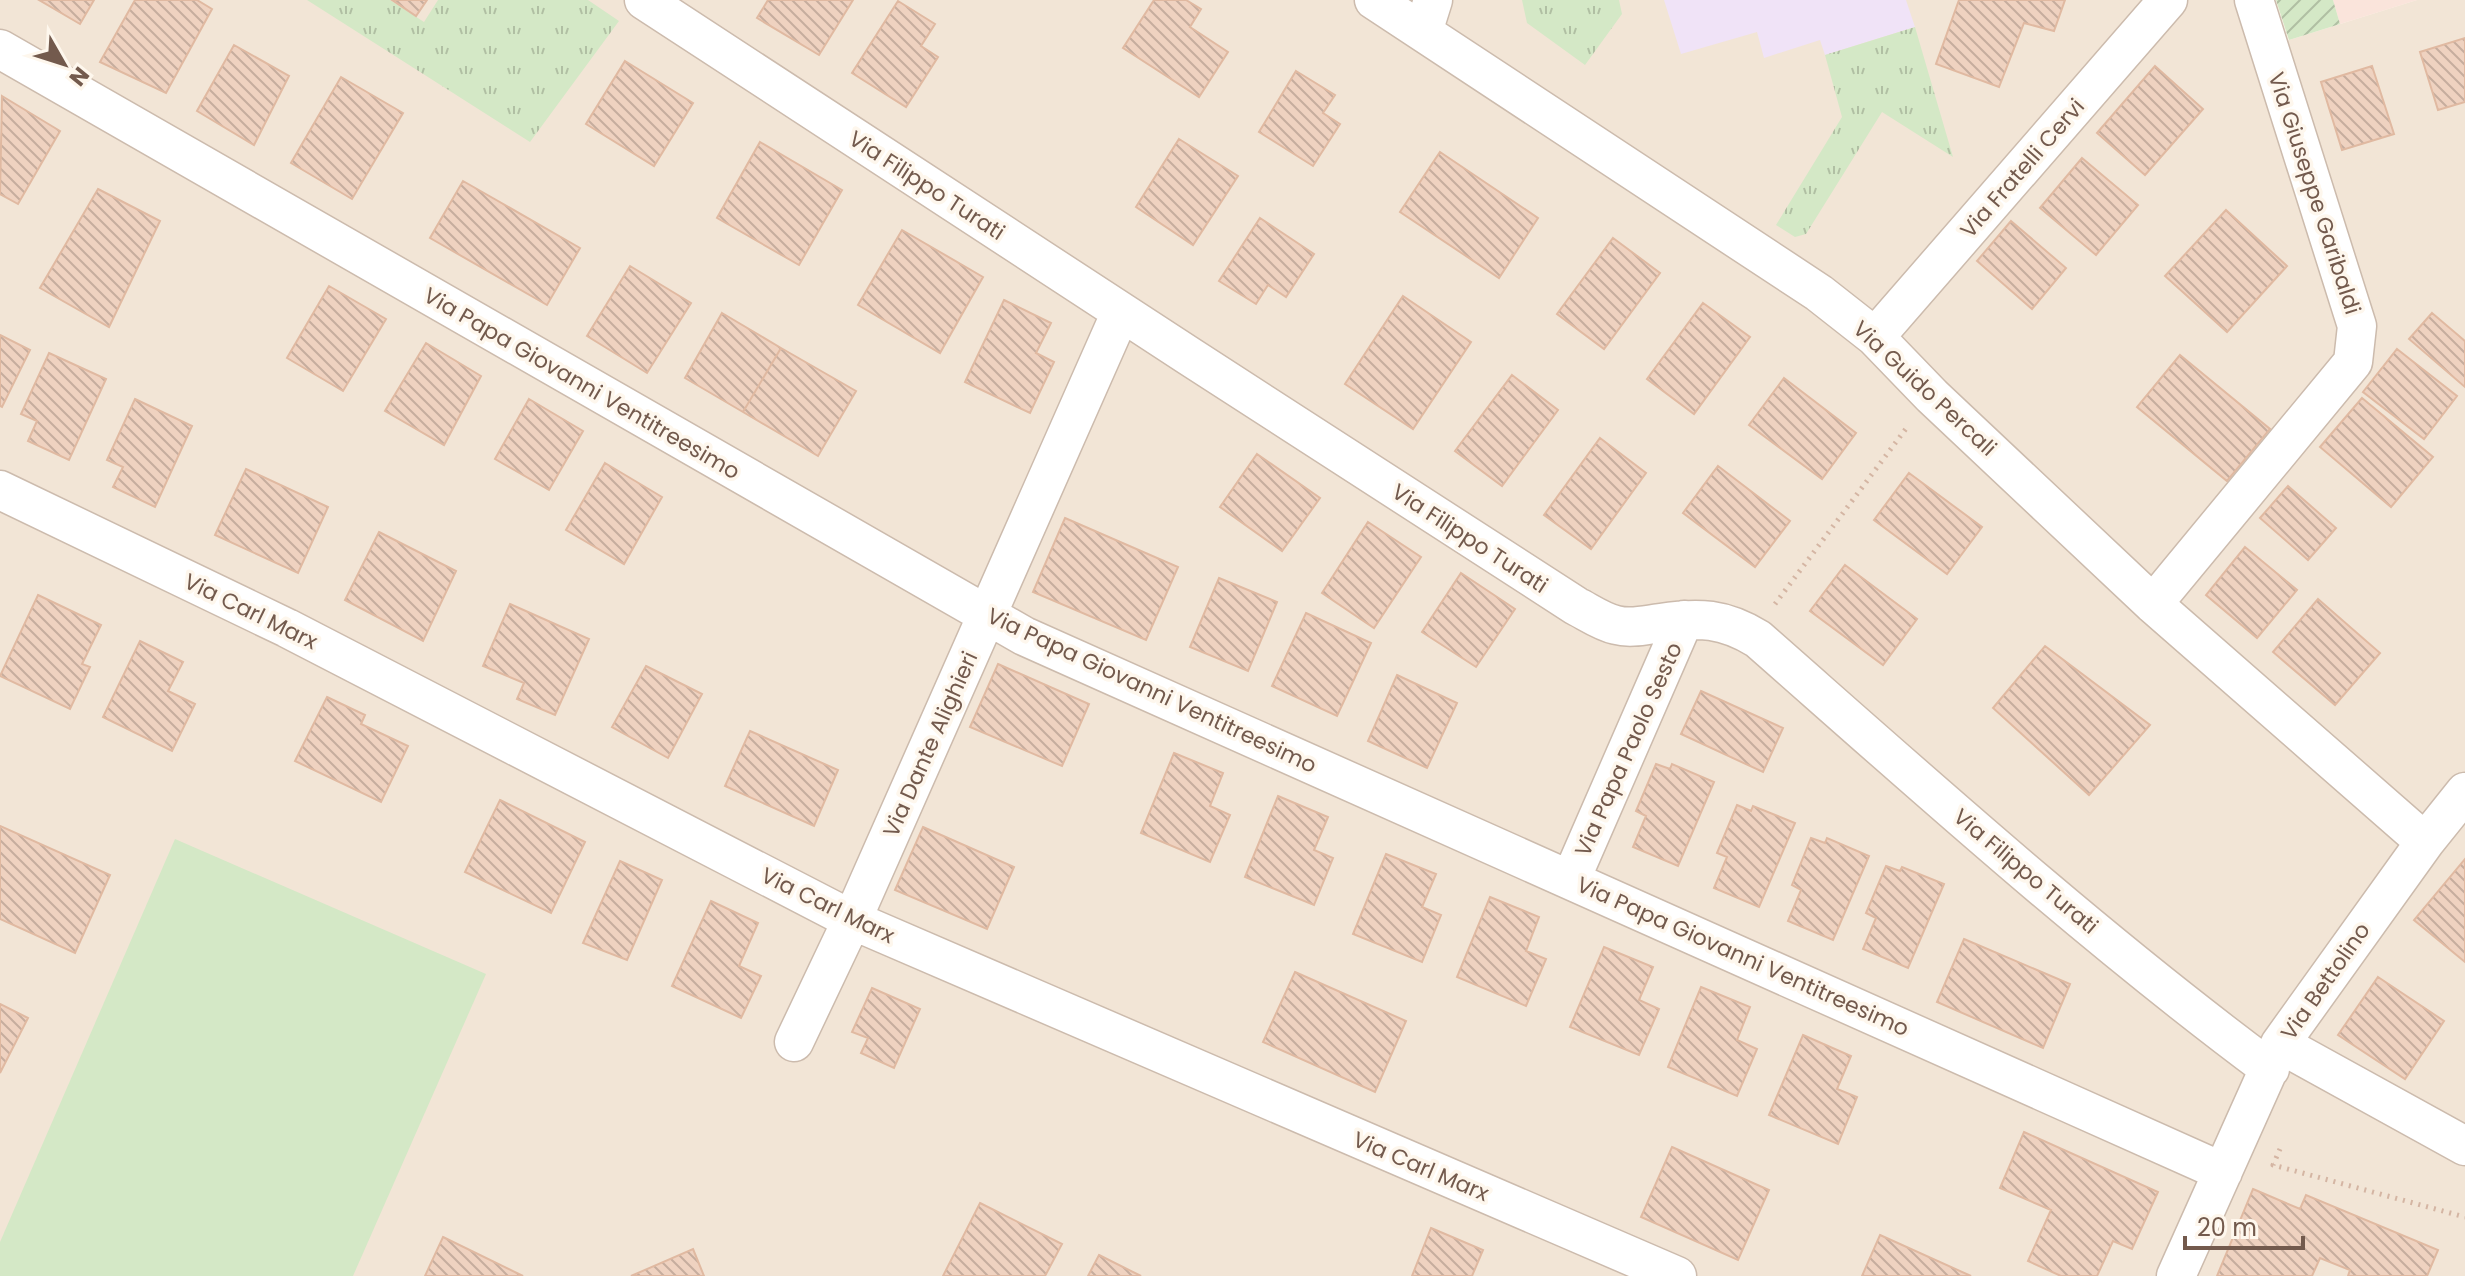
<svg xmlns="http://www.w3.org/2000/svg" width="2465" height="1276" font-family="Poppins,sans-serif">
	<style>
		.residential { fill: #f2e5d6 }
		.commercial { fill: #fae4db }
		.education { fill: #f0e3f7 }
		.grass { fill: url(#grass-tufts) }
		.garden { fill: url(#garden-furrows) }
		.pitch { fill: #d4e8c6 }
		.building { fill: url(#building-back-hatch); stroke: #e0b9a1; stroke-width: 2 }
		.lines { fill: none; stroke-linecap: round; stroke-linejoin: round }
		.street-casing { stroke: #ccbbad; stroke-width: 41 }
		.path { stroke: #d4b5a3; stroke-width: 5; stroke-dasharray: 2 6; stroke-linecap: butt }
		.street { stroke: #fff; stroke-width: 38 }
		.labels { text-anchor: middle; stroke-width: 7; stroke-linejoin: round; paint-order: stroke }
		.street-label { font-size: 22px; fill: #735a4d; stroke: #fef7ed }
	</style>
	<defs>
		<pattern id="grass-tufts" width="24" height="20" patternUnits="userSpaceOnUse" patternTransform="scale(2)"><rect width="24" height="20" fill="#d4e8c6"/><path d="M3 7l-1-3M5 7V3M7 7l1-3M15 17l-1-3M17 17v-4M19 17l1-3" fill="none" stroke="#b0bfa3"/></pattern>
		<pattern id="garden-furrows" width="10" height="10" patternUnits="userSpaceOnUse" patternTransform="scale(2)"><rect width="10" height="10" fill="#d4e8c6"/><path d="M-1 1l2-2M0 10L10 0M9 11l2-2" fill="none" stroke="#b0bfa3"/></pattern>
		<pattern id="building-back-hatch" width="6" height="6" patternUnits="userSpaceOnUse" patternTransform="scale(2)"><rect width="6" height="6" fill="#efd2c0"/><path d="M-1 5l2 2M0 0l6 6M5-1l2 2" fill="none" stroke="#c6ad9e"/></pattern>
	</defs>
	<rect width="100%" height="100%" fill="#fbf3e7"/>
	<path class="residential" d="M 0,0 L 2243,0 L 2260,49 L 2417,0 L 2465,0 L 2465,1276 L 0,1276 Z"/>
	<path class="commercial" d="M 2333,0 L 2417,0 L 2340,24 Z"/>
	<path class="education" d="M 1664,0 L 1906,0 L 1915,27 L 1825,55 L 1820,40 L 1764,58 L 1757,32 L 1681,54 Z"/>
	<path class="grass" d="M 307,0 L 390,0 L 424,22 L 438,0 L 588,0 L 619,21 L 530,142 Z
		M 1522,0 L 1619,0 L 1622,14 L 1585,65 L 1527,23 Z
		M 1915,27 L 1953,157 L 1882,112 L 1806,234 L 1795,237 L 1776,225 L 1842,117 L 1825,55 Z"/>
	<path class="garden" d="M 2276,0 L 2333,0 L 2340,24 L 2289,40 Z"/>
	<path class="pitch" d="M 175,839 L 486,974 L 353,1276 L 0,1276 L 0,1242 Z"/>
	<path class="building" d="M 39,0 L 94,0 L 80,24 Z
		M 135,0 L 197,0 L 212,9 L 166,93 L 100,62 Z
		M 392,0 L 427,0 L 416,16 Z
		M 768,0 L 853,0 L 819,55 L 757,18 Z
		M 1154,0 L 1186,0 L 1201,9 L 1190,27 L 1228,52 L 1199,97 L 1123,48 Z
		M 1959,0 L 2065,0 L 2054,31 L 2024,23 L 1999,87 L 1936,64 Z
		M 898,1 L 935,24 L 921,46 L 938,57 L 906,107 L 852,73 Z
		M 2465,38 L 2465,102 L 2438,110 L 2420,52 Z
		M 234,45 L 289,76 L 254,145 L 197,111 Z
		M 625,61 L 693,103 L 654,166 L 586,124 Z
		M 2155,66 L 2203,109 L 2145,175 L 2097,133 Z
		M 2372,66 L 2394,134 L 2342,150 L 2321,82 Z
		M 1296,71 L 1335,95 L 1323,113 L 1340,124 L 1313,166 L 1259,132 Z
		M 341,77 L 403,113 L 352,199 L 291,163 Z
		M 2,96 L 60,131 L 18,204 L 0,194 Z
		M 1179,139 L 1238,176 L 1193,245 L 1136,207 Z
		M 760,142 L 842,190 L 799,265 L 717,218 Z
		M 1440,152 L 1538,218 L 1499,278 L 1400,212 Z
		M 2082,158 L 2138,205 L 2096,255 L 2040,208 Z
		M 463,181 L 580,248 L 547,305 L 430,238 Z
		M 98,189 L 160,221 L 109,327 L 40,288 Z
		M 2226,210 L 2287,266 L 2227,332 L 2165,276 Z
		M 1260,218 L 1314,254 L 1286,297 L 1268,285 L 1256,304 L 1219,281 Z
		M 2011,221 L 2066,268 L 2032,309 L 1977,261 Z
		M 902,230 L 983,277 L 940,353 L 858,305 Z
		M 1613,238 L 1660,273 L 1604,349 L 1557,314 Z
		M 630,266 L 691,303 L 647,373 L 587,336 Z
		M 329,286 L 386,319 L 343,391 L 287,358 Z
		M 1403,296 L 1471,342 L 1413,429 L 1345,384 Z
		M 1004,300 L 1051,323 L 1036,353 L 1054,362 L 1030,413 L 965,382 Z
		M 1703,303 L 1750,337 L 1694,414 L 1647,379 Z
		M 722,313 L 781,348 L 743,412 L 685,378 Z
		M 2432,313 L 2465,341 L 2465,387 L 2409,339 Z
		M 0,335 L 30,350 L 2,407 L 0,406 Z
		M 426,343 L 481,376 L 444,445 L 385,411 Z
		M 781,348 L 856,391 L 818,456 L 743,412 Z
		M 2397,349 L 2457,396 L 2424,439 L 2363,392 Z
		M 49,353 L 106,379 L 69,460 L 28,441 L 37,421 L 21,414 Z
		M 2180,355 L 2270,429 L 2227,481 L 2137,407 Z
		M 1512,375 L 1558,410 L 1502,486 L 1455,451 Z
		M 1784,378 L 1856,433 L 1822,479 L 1749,425 Z
		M 2362,398 L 2433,457 L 2391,507 L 2320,447 Z
		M 135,399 L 192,426 L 155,507 L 113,487 L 123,467 L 107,460 Z
		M 529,399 L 583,431 L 549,490 L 495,459 Z
		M 1600,438 L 1646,473 L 1591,549 L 1544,515 Z
		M 1257,454 L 1320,498 L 1282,551 L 1220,507 Z
		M 605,463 L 662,497 L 624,564 L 566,530 Z
		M 1718,466 L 1790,521 L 1755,567 L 1683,513 Z
		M 246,469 L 328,507 L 298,573 L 215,535 Z
		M 1909,473 L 1982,527 L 1947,574 L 1874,520 Z
		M 2288,486 L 2336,528 L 2308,560 L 2260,518 Z
		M 1065,518 L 1178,567 L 1146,640 L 1033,592 Z
		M 1368,522 L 1421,557 L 1374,628 L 1322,593 Z
		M 379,532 L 456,571 L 423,641 L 345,600 Z
		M 2245,547 L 2297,590 L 2257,638 L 2206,595 Z
		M 1845,565 L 1917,619 L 1883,665 L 1810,611 Z
		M 1461,573 L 1515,609 L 1476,667 L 1422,632 Z
		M 1219,578 L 1277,602 L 1248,671 L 1190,647 Z
		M 38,595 L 101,625 L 82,664 L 90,667 L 70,709 L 0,676 Z
		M 2318,599 L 2380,653 L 2335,705 L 2273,652 Z
		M 510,604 L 589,639 L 555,715 L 517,699 L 524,683 L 483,666 Z
		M 1306,613 L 1371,643 L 1337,716 L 1272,686 Z
		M 140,641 L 183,662 L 168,691 L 195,704 L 172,751 L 103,717 Z
		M 2045,646 L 2150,725 L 2089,795 L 1993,708 Z
		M 998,664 L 1089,704 L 1062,766 L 970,727 Z
		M 646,666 L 702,694 L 668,758 L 612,727 Z
		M 1397,675 L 1457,703 L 1427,768 L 1368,741 Z
		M 1701,691 L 1783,728 L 1763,772 L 1681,734 Z
		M 327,697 L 365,715 L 361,724 L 408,746 L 381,802 L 295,761 Z
		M 750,731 L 838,770 L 814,826 L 725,786 Z
		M 1174,753 L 1223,773 L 1210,806 L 1230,815 L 1210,862 L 1141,833 Z
		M 1656,764 L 1670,769 L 1672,764 L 1714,782 L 1678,866 L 1633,847 L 1646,816 L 1636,811 Z
		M 1278,796 L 1328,817 L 1314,850 L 1333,858 L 1314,905 L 1245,877 Z
		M 500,800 L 585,842 L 551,913 L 465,872 Z
		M 1737,805 L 1751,811 L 1753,806 L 1795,823 L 1759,907 L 1714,888 L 1727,857 L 1717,853 Z
		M 0,826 L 110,875 L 75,953 L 0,919 Z
		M 923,827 L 1014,867 L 987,929 L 895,890 Z
		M 1811,838 L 1825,843 L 1827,838 L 1869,856 L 1833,940 L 1788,921 L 1801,890 L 1792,885 Z
		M 1386,854 L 1436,874 L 1422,907 L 1441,915 L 1422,962 L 1353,934 Z
		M 2465,859 L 2465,962 L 2414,920 Z
		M 620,861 L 662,880 L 627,960 L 583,943 Z
		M 1886,866 L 1900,871 L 1902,867 L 1944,884 L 1908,968 L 1863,949 L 1876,918 L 1866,913 Z
		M 1490,897 L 1539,917 L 1526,951 L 1546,959 L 1526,1006 L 1457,977 Z
		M 711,901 L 758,923 L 739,966 L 761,976 L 741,1018 L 672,986 Z
		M 1964,939 L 2070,984 L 2043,1048 L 1937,1002 Z
		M 1604,947 L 1653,967 L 1639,1000 L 1659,1009 L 1639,1055 L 1570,1027 Z
		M 1295,972 L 1406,1021 L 1375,1092 L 1263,1042 Z
		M 2378,977 L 2444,1021 L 2405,1079 L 2338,1035 Z
		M 1701,987 L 1750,1007 L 1737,1040 L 1757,1049 L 1737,1096 L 1668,1067 Z
		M 872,988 L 920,1009 L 894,1068 L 861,1053 L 868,1038 L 852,1032 Z
		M 0,1004 L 28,1018 L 0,1073 Z
		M 1803,1035 L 1851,1056 L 1837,1089 L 1857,1097 L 1838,1144 L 1769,1115 Z
		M 2024,1132 L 2158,1192 L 2132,1249 L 2113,1241 L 2097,1276 L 2061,1276 L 2028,1261 L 2051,1210 L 2000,1188 Z
		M 1672,1147 L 1769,1190 L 1738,1260 L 1641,1217 Z
		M 2253,1189 L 2300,1209 L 2306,1195 L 2438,1250 L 2427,1276 L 2348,1276 L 2350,1270 L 2320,1258 L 2312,1276 L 2217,1276 Z
		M 980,1203 L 1062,1244 L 1045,1276 L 943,1276 Z
		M 1431,1228 L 1483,1250 L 1472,1276 L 1412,1276 Z
		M 1880,1235 L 1971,1276 L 1862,1276 Z
		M 443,1237 L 523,1276 L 425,1276 Z
		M 693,1249 L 704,1276 L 631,1276 Z
		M 1099,1255 L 1141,1276 L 1088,1276 Z"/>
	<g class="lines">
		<g class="street-casing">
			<path id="street" d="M 644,0 L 1189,356 L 1576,606 C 1588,612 1602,622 1616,625 C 1631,629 1645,625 1660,623 C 1699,617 1724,618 1758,639 C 1925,786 2091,936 2270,1069
				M 1374,0 L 1819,293 L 1875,337 L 1932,396 L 2153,604 L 2425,842
				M 1423,32 L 1433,0
				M 0,49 L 1024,636 L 2223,1172
				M 1875,337 L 2168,0
				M 0,490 L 287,628 L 852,920 L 1677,1276
				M 2153,604 L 2353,362 L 2357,326 L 2254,0
				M 1571,879 L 1684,620
				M 794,1042 L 852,920 L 1121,312
				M 2280,1044 L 2465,1146
				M 2176,1276 L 2280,1044 L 2425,842 L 2465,792"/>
		</g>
		<path class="path" d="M 1775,604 L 1908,426
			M 2280,1149 L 2273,1165 L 2465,1217"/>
		<use href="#street" class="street"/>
	</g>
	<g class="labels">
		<g class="street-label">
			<text transform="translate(2022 168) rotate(-49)" y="8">Via Fratelli Cervi</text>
			<text transform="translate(927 185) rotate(33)" y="8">Via Filippo Turati</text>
			<text transform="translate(2315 193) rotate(72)" y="8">Via Giuseppe Garibaldi</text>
			<text transform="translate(582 383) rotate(30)" y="8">Via Papa Giovanni Ventitreesimo</text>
			<text transform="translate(1925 388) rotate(43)" y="8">Via Guido Percali</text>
			<text transform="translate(1470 538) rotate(33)" y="8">Via Filippo Turati</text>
			<text transform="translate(251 611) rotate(26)" y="8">Via Carl Marx</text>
			<text transform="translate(1152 690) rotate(25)" y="8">Via Papa Giovanni Ventitreesimo</text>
			<text transform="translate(930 744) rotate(-66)" y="8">Via Dante Alighieri</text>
			<text transform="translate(1628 749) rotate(-66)" y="8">Via Papa Paolo Sesto</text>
			<text transform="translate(2026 871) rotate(40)" y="8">Via Filippo Turati</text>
			<text transform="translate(828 905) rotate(26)" y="8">Via Carl Marx</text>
			<text transform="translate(1743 956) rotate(24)" y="8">Via Papa Giovanni Ventitreesimo</text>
			<text transform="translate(2325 981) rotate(-55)" y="8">Via Bettolino</text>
			<text transform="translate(1421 1166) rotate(23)" y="8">Via Carl Marx</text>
		</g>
	</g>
	<g transform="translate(64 64) rotate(129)" stroke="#fef7ed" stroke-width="6" paint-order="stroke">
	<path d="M0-6L14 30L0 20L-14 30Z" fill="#735a4d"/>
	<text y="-12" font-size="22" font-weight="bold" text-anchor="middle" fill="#735a4d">N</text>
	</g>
	<path d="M2185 1236v12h118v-12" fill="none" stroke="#735a4d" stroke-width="4"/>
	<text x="2197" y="1236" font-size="24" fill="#735a4d" stroke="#fef7ed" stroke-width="6" paint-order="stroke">20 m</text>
</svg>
